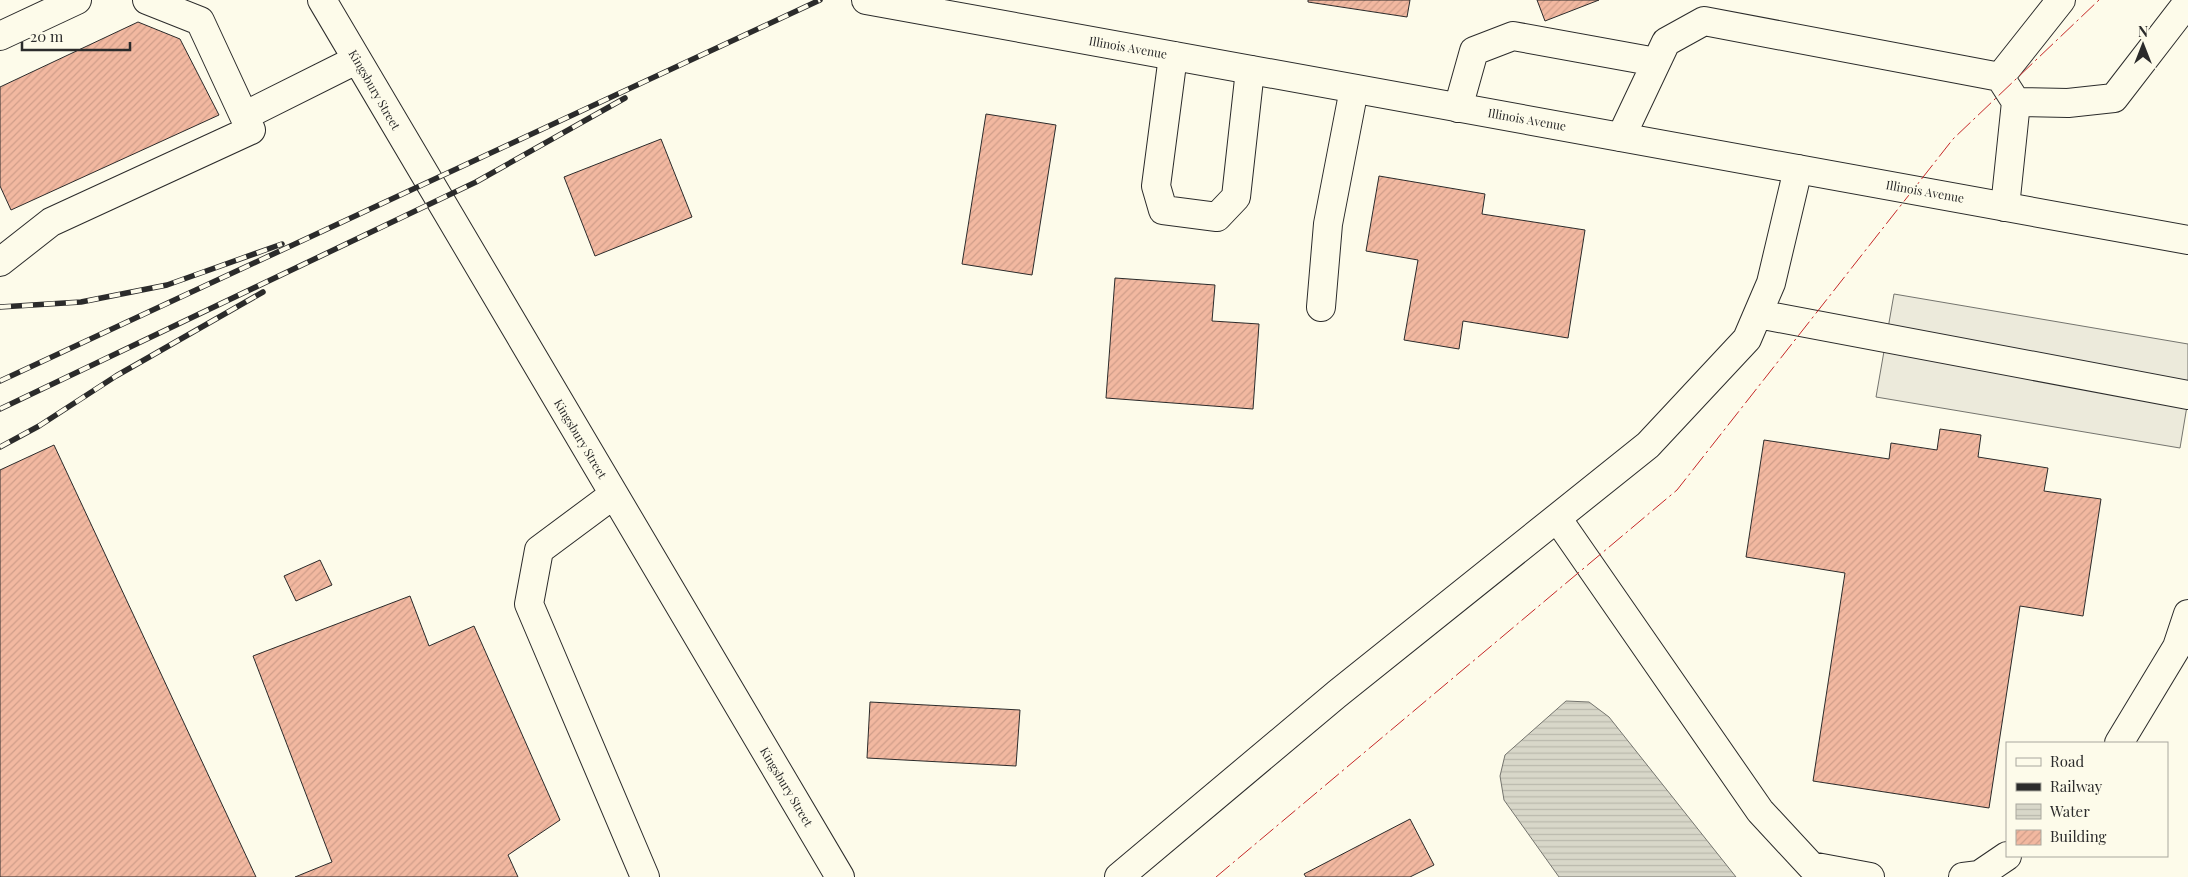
<svg xmlns="http://www.w3.org/2000/svg" width="2188" height="877" font-family="'Playfair Display',serif">
	<style>
		.parking { fill: #eceadb; stroke: #74746e }
		.water { fill: url(#water-rules); stroke: #74746e }
		.building { fill: url(#building-hatch); stroke: #2b2b2b }
		.lines { fill: none; stroke-linecap: round; stroke-linejoin: round }
		.minor-casing { stroke: #2b2b2b; stroke-width: 30 }
		.major-casing { stroke: #2b2b2b; stroke-width: 30 }
		.minor { stroke: #fdfbea; stroke-width: 28 }
		.major { stroke: #fdfbea; stroke-width: 28 }
		.rail-casing { stroke: #2b2b2b; stroke-width: 5.5 }
		.rail { stroke: #fdfbea; stroke-width: 4; stroke-dasharray: 11; stroke-linecap: butt }
		.power { stroke: #c62828; stroke-width: 1; stroke-dasharray: 18 4 2.5 4; stroke-linecap: butt }
		.labels { text-anchor: middle; stroke-width: 4; stroke-linejoin: round; paint-order: stroke }
		.street-label { font-size: 12px; fill: #2b2b2b; stroke: #fdfbea }
	</style>
	<defs>
		<pattern id="water-rules" width="6" height="5" patternUnits="userSpaceOnUse" patternTransform="scale(1.25)"><rect width="6" height="5" fill="#d8d7c9"/><path d="M0 2.5h6" fill="none" stroke="#bab9ad"/></pattern>
		<pattern id="building-hatch" width="6" height="6" patternUnits="userSpaceOnUse" patternTransform="scale(1.25)"><rect width="6" height="6" fill="#f2b8a0"/><path d="M-1 1l2-2M0 6l6-6M5 7l2-2" fill="none" stroke="#d09e8a"/></pattern>
	</defs>
	<rect width="100%" height="100%" fill="#fdfbea"/>
	<path class="parking" d="M 1894,294 L 2188,344 L 2188,400 L 2180,448 L 1876,397 Z"/>
	<path class="water" d="M 1566,701 L 1589,702 L 1609,717 L 1736,877 L 1559,877 L 1504,800 L 1500,776 L 1505,755 Z"/>
	<path class="building" d="M 1308,0 L 1410,0 L 1407,17 L 1308,2 Z
		M 1537,0 L 1599,0 L 1545,21 Z
		M 138,22 L 180,39 L 219,115 L 11,210 L 0,186 L 0,87 Z
		M 986,114 L 1056,125 L 1032,275 L 962,264 Z
		M 661,139 L 692,217 L 595,256 L 564,177 Z
		M 1379,176 L 1485,194 L 1482,214 L 1585,230 L 1568,338 L 1463,321 L 1459,349 L 1404,340 L 1418,260 L 1366,251 Z
		M 1115,278 L 1215,285 L 1212,321 L 1259,324 L 1253,409 L 1106,398 Z
		M 1940,429 L 1981,435 L 1978,457 L 2048,468 L 2044,491 L 2101,499 L 2083,616 L 2020,606 L 1989,808 L 1813,781 L 1845,573 L 1746,557 L 1764,440 L 1889,459 L 1891,443 L 1937,450 Z
		M 54,445 L 256,877 L 0,877 L 0,470 Z
		M 320,560 L 332,585 L 296,601 L 284,576 Z
		M 410,596 L 429,646 L 474,626 L 560,820 L 508,855 L 518,877 L 295,877 L 332,862 L 253,656 Z
		M 870,702 L 1020,710 L 1016,766 L 867,758 Z
		M 1410,819 L 1434,865 L 1410,877 L 1306,877 L 1304,874 Z"/>
	<g class="lines">
		<g class="minor-casing">
			<path id="minor" d="M 147,0 L 200,21 L 244,116 L 356,60
				M 322,0 L 840,877
				M 0,36 L 77,0
				M 1173,56 L 1156,186 L 1163,210 L 1217,217 L 1236,197 L 1250,70
				M 2000,77 L 2061,0
				M 2016,102 L 2068,103 L 2114,98 L 2188,2
				M 1458,108 L 1474,51 L 1513,36 L 1656,62
				M 1621,137 L 1666,42 L 1704,21 L 2000,77 L 2016,102 L 2005,207
				M 0,262 L 51,222 L 251,130 L 244,116
				M 1321,307 L 1328,224 L 1354,89
				M 1758,314 L 2188,395
				M 613,495 L 539,550 L 529,604 L 645,877
				M 1557,518 L 1760,811 L 1811,866 L 1870,877
				M 2119,743 L 2177,647 L 2188,614
				M 1119,877 L 1337,694 L 1648,445 L 1747,339 L 1771,283 L 1798,169
				M 1963,877 L 1979,875 L 2007,856"/>
		</g>
		<g class="major-casing">
			<path id="major" d="M 866,0 L 2188,240"/>
		</g>
		<use href="#minor" class="minor"/>
		<use href="#major" class="major"/>
		<g class="rail-casing">
			<path id="rail" d="M 0,307 L 81,302 L 167,285 L 282,244
				M 0,381 L 820,0
				M 0,409 L 476,182 L 625,98
				M 0,447 L 39,426 L 116,376 L 263,292"/>
		</g>
		<use href="#rail" class="rail"/>
		<path class="power" d="M 1216,877 L 1677,490 L 1953,139 L 2099,0"/>
	</g>
	<g class="labels">
		<g class="street-label">
			<text transform="translate(1128 48) rotate(10)" y="4">Illinois Avenue</text>
			<text transform="translate(374 90) rotate(60)" y="4">Kingsbury Street</text>
			<text transform="translate(1527 120) rotate(10)" y="4">Illinois Avenue</text>
			<text transform="translate(1925 192) rotate(10)" y="4">Illinois Avenue</text>
			<text transform="translate(580 439) rotate(59)" y="4">Kingsbury Street</text>
			<text transform="translate(786 787) rotate(59)" y="4">Kingsbury Street</text>
		</g>
	</g>
	<rect x="2006" y="742" width="162" height="115" fill="#fdfbea" stroke="#a9a89e"/>
	<rect x="2016" y="758" width="25" height="8" fill="#fdfbea" stroke="#a9a89e"/>
	<text x="2050" y="767" font-size="15" fill="#2b2b2b">Road</text>
	<rect x="2016" y="783" width="25" height="8" fill="#2b2b2b" stroke="#a9a89e"/>
	<text x="2050" y="792" font-size="15" fill="#2b2b2b">Railway</text>
	<rect x="2016" y="804" width="25" height="15" fill="url(#water-rules)" stroke="#a9a89e"/>
	<text x="2050" y="817" font-size="15" fill="#2b2b2b">Water</text>
	<rect x="2016" y="830" width="25" height="15" fill="url(#building-hatch)" stroke="#a9a89e"/>
	<text x="2050" y="842" font-size="15" fill="#2b2b2b">Building</text>
	<g transform="translate(2143 45)" stroke="#fdfbea" stroke-width="4" paint-order="stroke">
	<path d="M0-4L9 19L0 12L-9 19Z" fill="#2b2b2b"/>
	<text y="-8" font-size="14" font-weight="bold" text-anchor="middle" fill="#2b2b2b">N</text>
	</g>
	<path d="M22 42v8h108v-8" fill="none" stroke="#2b2b2b" stroke-width="2.5"/>
	<text x="30" y="42" font-size="15" fill="#2b2b2b" stroke="#fdfbea" stroke-width="4" paint-order="stroke">20 m</text>
</svg>
